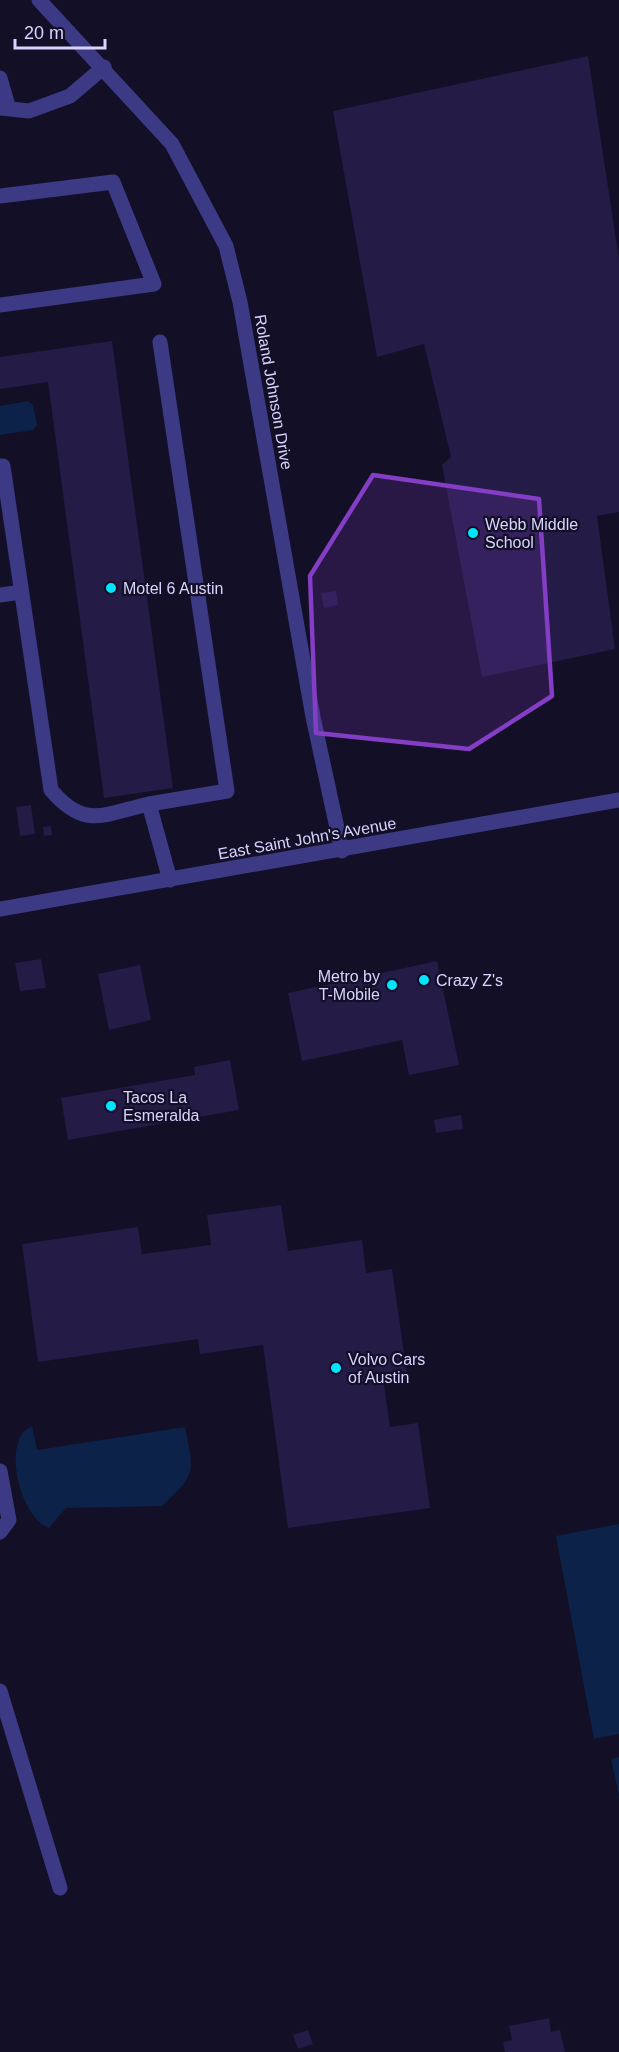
<svg xmlns="http://www.w3.org/2000/svg" width="619" height="2052" font-family="Helvetica,sans-serif">
	<style>
		.water { fill: #0c2248 }
		.building { fill: #241b47 }
		.lines { fill: none; stroke-linecap: round; stroke-linejoin: round }
		.service { stroke: #3d3a85; stroke-width: 15 }
		.minor { stroke: #3d3a85; stroke-width: 15 }
		.tertiary { stroke: #3d3a85; stroke-width: 15 }
		.marked { fill: #843dc5; fill-opacity: 0.2; stroke: #843dc5; stroke-width: 4.5; stroke-linejoin: round }
		.poi-dot { fill: #00e5ff; stroke: #130f26; stroke-width: 2 }
		.labels { text-anchor: middle; stroke-width: 4.5; stroke-linejoin: round; paint-order: stroke }
		.street-label { font-size: 16px; fill: #d9d4ff; stroke: #130f26 }
		.poi-label { font-size: 16px; fill: #d9d4ff; stroke: #130f26; text-anchor: start }
	</style>
	<rect width="100%" height="100%" fill="#130f26"/>
	<path class="water" d="M 28,401 L 33,405 L 37,425 L 33,430 L 0,435 L 0,406 Z
		M 32,1426 L 37,1450 L 185,1427 C 194,1472 197,1474 162,1506 L 66,1508 L 49,1528 C 20,1518 0,1439 32,1426 Z
		M 619,1524 L 619,1734 L 594,1739 L 556,1536 Z
		M 619,1757 L 619,1795 L 611,1759 Z"/>
	<path class="building" d="M 588,56 L 619,259 L 619,512 L 597,516 L 615,649 L 482,677 L 442,465 L 451,457 L 424,344 L 377,357 L 333,111 Z
		M 112,341 L 173,788 L 104,798 L 48,382 L 0,389 L 0,357 Z
		M 336,591 L 338,605 L 324,608 L 321,593 Z
		M 31,805 L 35,834 L 20,836 L 16,807 Z
		M 51,826 L 52,835 L 44,836 L 43,827 Z
		M 41,959 L 46,988 L 20,991 L 15,963 Z
		M 437,961 L 459,1065 L 409,1075 L 402,1040 L 302,1061 L 288,993 Z
		M 140,965 L 151,1020 L 109,1030 L 98,974 Z
		M 230,1060 L 239,1110 L 68,1140 L 61,1098 L 195,1075 L 194,1067 Z
		M 461,1115 L 463,1129 L 436,1133 L 434,1120 Z
		M 281,1205 L 288,1251 L 362,1240 L 366,1273 L 392,1269 L 407,1374 L 383,1378 L 390,1427 L 418,1423 L 430,1508 L 288,1528 L 263,1345 L 200,1354 L 198,1339 L 38,1362 L 22,1244 L 138,1227 L 142,1254 L 211,1245 L 207,1215 Z
		M 549,2018 L 551,2032 L 560,2030 L 565,2052 L 505,2052 L 503,2042 L 512,2040 L 509,2026 Z
		M 308,2030 L 313,2044 L 298,2049 L 293,2035 Z"/>
	<g class="lines">
		<path class="service" d="M 0,78 L 9,109
			M 0,108 L 29,111 L 70,96 L 104,67
			M 0,196 L 113,182 L 154,284 L 0,305
			M 0,466 L 3,466 L 51,790 C 85,830 104,814 149,804 L 170,880
			M 0,595 L 21,592
			M 149,804 L 227,791 L 160,342
			M 0,1471 L 9,1520 L 0,1532
			M 0,1691 L 60,1888"/>
		<path class="minor" d="M 39,0 L 172,144 L 226,246 L 240,302 L 313,717 L 342,851"/>
		<path class="tertiary" d="M 0,909 L 619,800"/>
	</g>
	<path class="marked" d="M 373,475 L 539,499 L 552,696 L 469,749 L 316,733 L 310,576 Z"/>
	<g class="poi-dot">
		<circle cx="473" cy="533" r="6"/>
		<circle cx="111" cy="588" r="6"/>
		<circle cx="424" cy="980" r="6"/>
		<circle cx="392" cy="985" r="6"/>
		<circle cx="111" cy="1106" r="6"/>
		<circle cx="336" cy="1368" r="6"/>
	</g>
	<g class="labels">
		<g class="street-label">
			<text transform="translate(274 392) rotate(80)" y="6">Roland Johnson Drive</text>
			<text transform="translate(307 838) rotate(-10)" y="6">East Saint John's Avenue</text>
		</g>
		<g class="poi-label">
			<text x="485" y="530">Webb Middle<tspan x="485" dy="18">School</tspan></text>
			<text x="123" y="594">Motel 6 Austin</text>
			<text x="380" y="982" text-anchor="end">Metro by<tspan x="380" dy="18">T-Mobile</tspan></text>
			<text x="436" y="986">Crazy Z's</text>
			<text x="123" y="1103">Tacos La<tspan x="123" dy="18">Esmeralda</tspan></text>
			<text x="348" y="1365">Volvo Cars<tspan x="348" dy="18">of Austin</tspan></text>
		</g>
	</g>
	<path d="M15 39v9h90v-9" fill="none" stroke="#d9d4ff" stroke-width="3"/>
	<text x="24" y="39" font-size="18" fill="#d9d4ff" stroke="#130f26" stroke-width="4.5" paint-order="stroke">20 m</text>
</svg>
